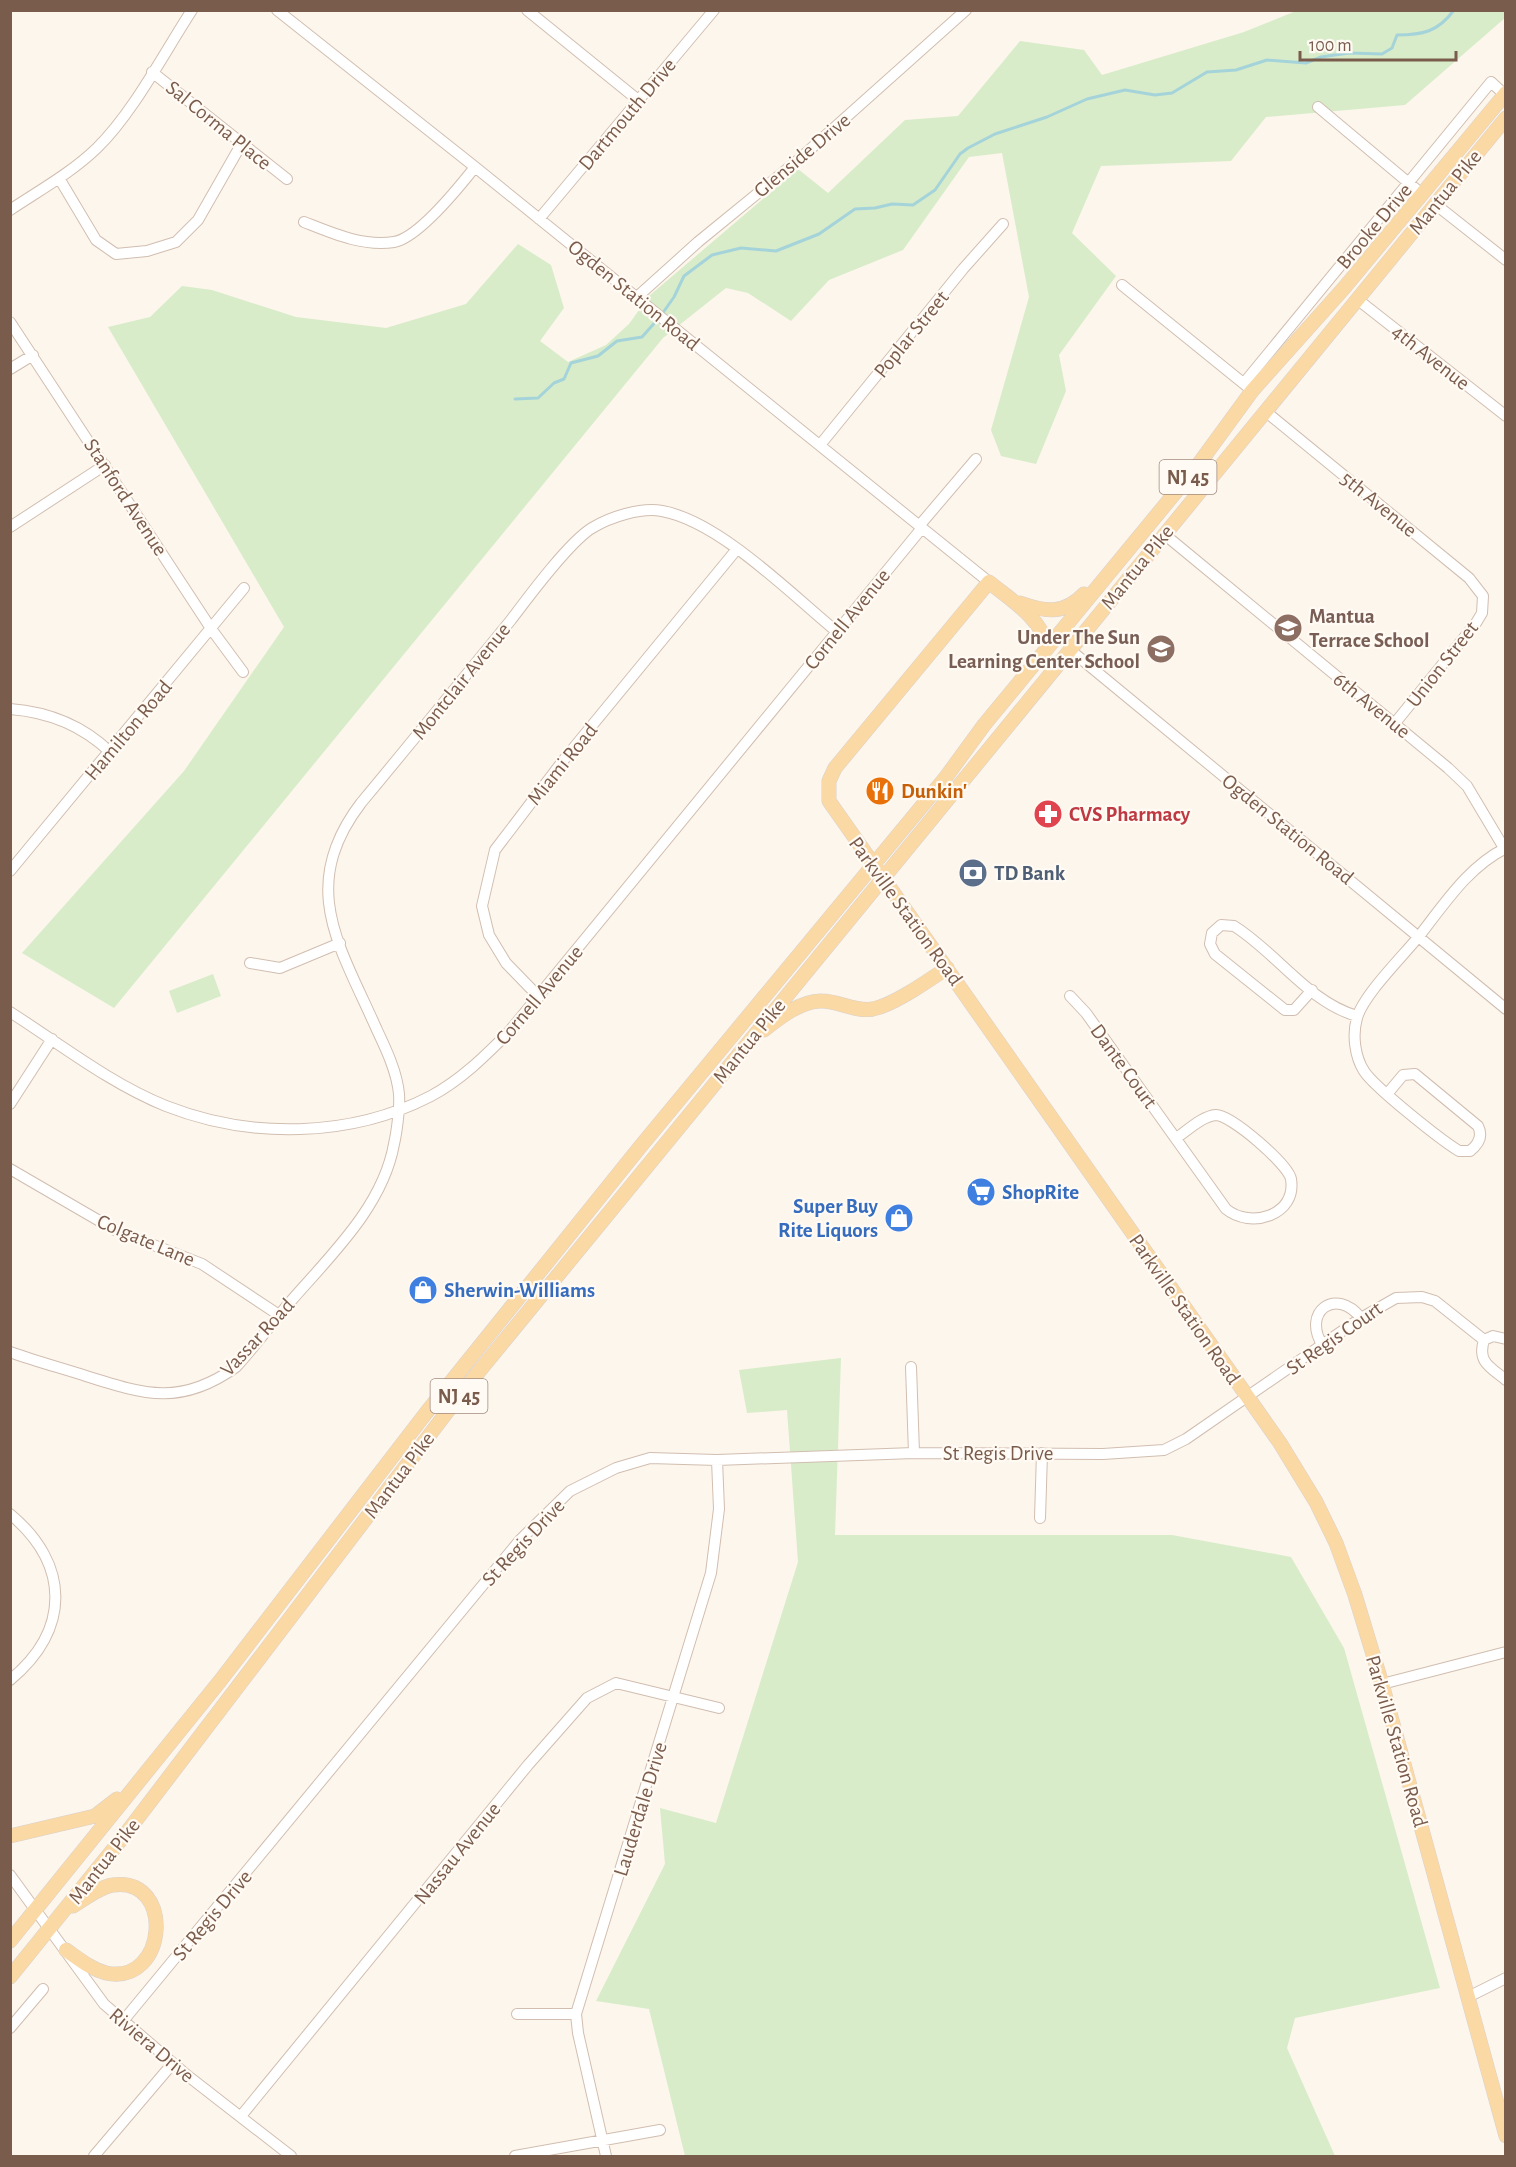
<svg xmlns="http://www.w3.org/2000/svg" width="1516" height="2167" font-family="'Alegreya Sans',sans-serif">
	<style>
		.green { fill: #d8ecc9 }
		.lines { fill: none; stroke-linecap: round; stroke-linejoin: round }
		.stream { stroke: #a5d3da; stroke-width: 3 }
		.minor-casing { stroke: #d1beb0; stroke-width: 12 }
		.major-casing { stroke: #dad1cd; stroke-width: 15 }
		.minor { stroke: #fff; stroke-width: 10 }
		.major { stroke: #fbd9a5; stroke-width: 14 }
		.labels { text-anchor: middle; stroke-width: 4.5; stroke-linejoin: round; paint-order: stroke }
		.shield { fill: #fffaf3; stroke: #a28b7f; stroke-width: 1.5 }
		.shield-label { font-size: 20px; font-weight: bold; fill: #7a5c4d }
		.street-label { font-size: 21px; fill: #7a5c4d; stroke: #fffaf3 }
		.education-label { font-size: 21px; font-weight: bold; fill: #785e54; stroke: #fffaf3; text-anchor: start }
		.food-label { font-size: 21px; font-weight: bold; fill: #c56008; stroke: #fffaf3; text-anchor: start }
		.health-label { font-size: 21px; font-weight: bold; fill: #be3a42; stroke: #fffaf3; text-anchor: start }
		.service-label { font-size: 21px; font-weight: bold; fill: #4e5e75; stroke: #fffaf3; text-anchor: start }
		.shop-label { font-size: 21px; font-weight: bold; fill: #366cbe; stroke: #fffaf3; text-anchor: start }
	</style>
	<rect width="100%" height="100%" fill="#fdf6ec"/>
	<path class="green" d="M 1296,11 L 1505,11 L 1505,18 L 1405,105 L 1266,117 L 1231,161 L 1101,166 L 1072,233 L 1116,276 L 1059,355 L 1066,391 L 1036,464 L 1001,456 L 991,430 L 1029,297 L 1002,153 L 969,157 L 903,250 L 829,280 L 791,321 L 748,293 L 726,288 L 663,338 L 114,1008 L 22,953 L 184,771 L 284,627 L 108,327 L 150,317 L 182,286 L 212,290 L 296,317 L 386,328 L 466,304 L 518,244 L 551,265 L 564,308 L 540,341 L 568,362 L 606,345 L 629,324 L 649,296 L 798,169 L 828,193 L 905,120 L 958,116 L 1020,41 L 1084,50 L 1102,75 L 1244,32 Z
		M 213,974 L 221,996 L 177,1013 L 169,991 Z
		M 841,1358 L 835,1535 L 1172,1535 L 1291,1557 L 1344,1648 L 1440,1988 L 1295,2018 L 1287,2048 L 1335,2156 L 685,2156 L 649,2009 L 596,2001 L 665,1864 L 660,1808 L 716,1823 L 798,1562 L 787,1410 L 747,1413 L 739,1370 Z"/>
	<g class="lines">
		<path class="stream" d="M 662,314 L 674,297 L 684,276 L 712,255 L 741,248 L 776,251 L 819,234 L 855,209 L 875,208 L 892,204 L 913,205 L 935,190 L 960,154 L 968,148 L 995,134 L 1047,117 L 1087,99 L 1125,90 L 1155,95 L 1172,93 L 1207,72 L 1236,70 L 1267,60 L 1306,63 L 1321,57 L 1349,53 L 1382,54 L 1392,48 L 1397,35 C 1422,35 1438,32 1454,10
			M 515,399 L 538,398 L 554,383 L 564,379 L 571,363 L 598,356 L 617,341 L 642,337 L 658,319"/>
		<g class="minor-casing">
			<path id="minor" d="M 277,10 L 475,167 L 989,582
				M 527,10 L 638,100
				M 152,72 L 287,179
				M 1318,107 L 1422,194
				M 59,178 L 96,240 L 116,254 L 147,251 L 176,242 L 198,220 L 242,143
				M 1435,204 L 1506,260
				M 10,210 C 40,190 71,173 97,148 C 133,113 164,53 192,10
				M 539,219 L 714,10
				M 304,222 C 332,233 363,247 394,242 C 418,238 460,186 475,167
				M 1122,285 L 1248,387
				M 637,297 L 698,242 L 796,162 L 966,10
				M 1357,299 L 1506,416
				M 10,322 L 212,630 L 243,672
				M 10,369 L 33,355
				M 1244,383 L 1491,82 L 1504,94
				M 1265,411 L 1469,578 L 1483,596 L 1482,613 L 1476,623 L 1395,723
				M 820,445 L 963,269 L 1003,224
				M 919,526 L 976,459
				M 10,527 L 105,465
				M 1164,534 L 1448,768 L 1467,786 L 1504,848
				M 1069,649 L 1506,1009
				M 10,709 C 49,712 82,725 110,752
				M 10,871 L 244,588
				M 250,963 L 280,968 L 340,943
				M 1312,990 L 1294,1010 L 1285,1010 L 1215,954 L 1210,944 L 1212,933 L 1221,925 L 1234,926 C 1276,952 1308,1002 1357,1016
				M 1070,996 L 1086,1013 L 1226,1209 C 1250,1229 1297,1216 1291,1179 C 1288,1164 1231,1115 1216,1115 C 1202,1116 1187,1131 1176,1138
				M 539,997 L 506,963 L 489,935 L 482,906 L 495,850 L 562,762 L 737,549
				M 10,1012 C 60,1044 111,1084 166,1106 C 250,1139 350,1138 431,1096 C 461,1080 485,1056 508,1033 L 922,528
				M 1388,1093 L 1403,1075 L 1415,1074 L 1478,1126 C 1483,1136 1479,1144 1470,1151 L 1459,1151 C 1441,1140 1374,1087 1364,1071 C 1355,1057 1352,1035 1357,1018 C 1363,995 1404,955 1420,935 C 1445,903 1469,866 1506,848
				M 10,1104 L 52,1039
				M 10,1169 L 115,1230 L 202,1264 L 279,1315
				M 1506,1339 L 1493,1336 L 1484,1340 C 1477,1362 1490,1367 1506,1380
				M 1323,1346 C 1301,1312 1336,1286 1361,1318
				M 10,1352 C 35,1361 61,1368 86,1376 C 146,1395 181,1406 236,1367 C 255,1346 272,1323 291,1301 C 331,1255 383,1206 394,1144 C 397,1131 400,1106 399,1094 C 397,1072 386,1049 377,1030 C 340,946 297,887 361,803 C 411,743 461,681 511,620 C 529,596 569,542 592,528 C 610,517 641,507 662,511 C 719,521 791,594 836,631
				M 911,1367 L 914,1453
				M 10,1514 C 70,1564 71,1630 10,1680
				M 1040,1518 L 1042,1453
				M 1382,1684 L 1506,1652
				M 10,1875 L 104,2004 L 188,2076 L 291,2156
				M 1468,1997 L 1506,1978
				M 517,2014 L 576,2014
				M 123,2021 L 520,1540 L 570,1491 L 616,1468 L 650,1458 L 717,1460 L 914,1453 L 1103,1454 L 1164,1450 L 1186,1439 L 1361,1318 L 1396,1298 L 1422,1297 L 1435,1301 L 1484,1340
				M 10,2028 L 43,1989
				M 241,2116 L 528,1765 L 587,1698 L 616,1683 L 719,1708
				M 94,2156 L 173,2063
				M 515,2156 L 660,2130
				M 606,2156 L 578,2033 L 576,2014 L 711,1573 L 719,1509 L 717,1460"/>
		</g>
		<g class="major-casing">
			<path id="major" d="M 1020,603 C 1045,612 1064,615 1084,594
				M 1048,647 C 1040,617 1012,601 989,582 L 835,768 L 829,781 L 829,801 L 1280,1443 L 1316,1502 L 1336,1543 L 1355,1595 L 1382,1684 L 1506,2136
				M 764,1030 C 779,1018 802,1000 822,1001 C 839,1001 855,1012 873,1009 C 894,1005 929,980 947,968
				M 10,1836 L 95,1816 L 117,1799
				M 10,1941 L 220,1681 L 426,1413 L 640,1147 L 946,777 L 984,725 L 1198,465 L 1252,391 L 1344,288 L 1506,93
				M 66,1950 C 79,1959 91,1969 106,1973 C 168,1986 175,1876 113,1885 C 99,1887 85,1899 73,1906
				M 10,1977 L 124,1836 L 463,1391 L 1506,118"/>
		</g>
		<use href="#minor" class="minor"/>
		<use href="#major" class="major"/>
	</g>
	<defs>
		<g id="school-disc" transform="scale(1.5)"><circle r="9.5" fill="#8d6e63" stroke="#fffaf3"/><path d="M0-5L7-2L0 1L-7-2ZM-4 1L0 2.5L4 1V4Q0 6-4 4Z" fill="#fff"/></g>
		<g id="restaurant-disc" transform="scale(1.5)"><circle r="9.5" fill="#e8710a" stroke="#fffaf3"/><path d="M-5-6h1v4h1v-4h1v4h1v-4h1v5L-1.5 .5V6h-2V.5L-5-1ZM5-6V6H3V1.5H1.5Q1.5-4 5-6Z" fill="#fff"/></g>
		<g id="pharmacy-disc" transform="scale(1.5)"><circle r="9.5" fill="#e0444e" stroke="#fffaf3"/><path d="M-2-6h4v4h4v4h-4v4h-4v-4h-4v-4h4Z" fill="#fff"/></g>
		<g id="bank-disc" transform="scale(1.5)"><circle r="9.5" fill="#5c6f8a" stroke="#fffaf3"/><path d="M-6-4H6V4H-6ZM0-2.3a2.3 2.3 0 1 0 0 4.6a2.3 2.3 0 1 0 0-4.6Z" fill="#fff"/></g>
		<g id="supermarket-disc" transform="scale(1.5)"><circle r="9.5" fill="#3f7fe0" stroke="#fffaf3"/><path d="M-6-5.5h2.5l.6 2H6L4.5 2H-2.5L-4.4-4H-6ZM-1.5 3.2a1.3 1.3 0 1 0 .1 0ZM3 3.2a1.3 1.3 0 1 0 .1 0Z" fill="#fff"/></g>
		<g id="shop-disc" transform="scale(1.5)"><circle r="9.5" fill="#3f7fe0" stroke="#fffaf3"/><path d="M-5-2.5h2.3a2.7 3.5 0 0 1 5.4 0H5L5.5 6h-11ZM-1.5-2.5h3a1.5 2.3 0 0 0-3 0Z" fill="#fff"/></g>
	</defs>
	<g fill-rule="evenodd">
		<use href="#school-disc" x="1288" y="628"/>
		<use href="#school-disc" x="1161" y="649"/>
		<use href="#restaurant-disc" x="880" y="791"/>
		<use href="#pharmacy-disc" x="1048" y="814"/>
		<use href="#bank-disc" x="973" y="873"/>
		<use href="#supermarket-disc" x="981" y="1192"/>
		<use href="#shop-disc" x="899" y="1218"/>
		<use href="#shop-disc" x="423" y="1290"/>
	</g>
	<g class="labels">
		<g class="shield">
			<rect x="1159.5" y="460" width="57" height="34" rx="4.5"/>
			<rect x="430.5" y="1379" width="57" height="34" rx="4.5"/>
		</g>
		<g class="shield-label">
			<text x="1188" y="484">NJ 45</text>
			<text x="459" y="1403">NJ 45</text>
		</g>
		<g class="street-label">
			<text transform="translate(627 114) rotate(-50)" y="7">Dartmouth Drive</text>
			<text transform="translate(219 125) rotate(39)" y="7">Sal Corma Place</text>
			<text transform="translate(802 155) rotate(-40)" y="7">Glenside Drive</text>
			<text transform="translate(1445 192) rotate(-51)" y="7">Mantua Pike</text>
			<text transform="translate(1374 226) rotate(-50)" y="7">Brooke Drive</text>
			<text transform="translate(634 295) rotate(39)" y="7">Ogden Station Road</text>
			<text transform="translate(911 334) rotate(-51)" y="7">Poplar Street</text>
			<text transform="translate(1431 357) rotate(38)" y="7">4th Avenue</text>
			<text transform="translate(126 497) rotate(57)" y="7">Stanford Avenue</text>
			<text transform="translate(1379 504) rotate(39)" y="7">5th Avenue</text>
			<text transform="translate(1137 567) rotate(-51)" y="7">Mantua Pike</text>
			<text transform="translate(847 619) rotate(-51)" y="7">Cornell Avenue</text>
			<text transform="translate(1442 664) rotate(-52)" y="7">Union Street</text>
			<text transform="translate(461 681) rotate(-51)" y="7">Montclair Avenue</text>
			<text transform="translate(1372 705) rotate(39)" y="7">6th Avenue</text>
			<text transform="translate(128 730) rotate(-50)" y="7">Hamilton Road</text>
			<text transform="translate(562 764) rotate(-51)" y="7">Miami Road</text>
			<text transform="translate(1288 829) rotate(39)" y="7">Ogden Station Road</text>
			<text transform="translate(906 911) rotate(54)" y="7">Parkville Station Road</text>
			<text transform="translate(539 995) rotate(-50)" y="7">Cornell Avenue</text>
			<text transform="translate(749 1041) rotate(-51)" y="7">Mantua Pike</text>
			<text transform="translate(1124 1066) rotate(54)" y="7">Dante Court</text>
			<text transform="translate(146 1240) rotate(23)" y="7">Colgate Lane</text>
			<text transform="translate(1185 1309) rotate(55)" y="7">Parkville Station Road</text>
			<text transform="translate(257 1337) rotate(-47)" y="7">Vassar Road</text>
			<text transform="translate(1334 1338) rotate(-35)" y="7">St Regis Court</text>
			<text x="998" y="1460">St Regis Drive</text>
			<text transform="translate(399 1475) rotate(-53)" y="7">Mantua Pike</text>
			<text transform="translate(523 1542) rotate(-47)" y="7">St Regis Drive</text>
			<text transform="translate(1397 1741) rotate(74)" y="7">Parkville Station Road</text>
			<text transform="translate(640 1809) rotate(-73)" y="7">Lauderdale Drive</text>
			<text transform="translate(457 1853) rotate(-51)" y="7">Nassau Avenue</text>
			<text transform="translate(104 1861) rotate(-52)" y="7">Mantua Pike</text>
			<text transform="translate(212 1915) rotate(-50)" y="7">St Regis Drive</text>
			<text transform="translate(152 2045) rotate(40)" y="7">Riviera Drive</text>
		</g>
		<g class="education-label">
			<text x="1309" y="623">Mantua<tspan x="1309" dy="24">Terrace School</tspan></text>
			<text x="1140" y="644" text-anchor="end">Under The Sun<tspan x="1140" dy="24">Learning Center School</tspan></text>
		</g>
		<g class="food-label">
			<text x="901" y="798">Dunkin'</text>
		</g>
		<g class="health-label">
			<text x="1069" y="821">CVS Pharmacy</text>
		</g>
		<g class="service-label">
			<text x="994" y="880">TD Bank</text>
		</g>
		<g class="shop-label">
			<text x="1002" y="1199">ShopRite</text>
			<text x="878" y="1213" text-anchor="end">Super Buy<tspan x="878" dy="24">Rite Liquors</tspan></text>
			<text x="444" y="1297">Sherwin-Williams</text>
		</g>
	</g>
	<rect width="1516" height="2167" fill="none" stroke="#7a5c4d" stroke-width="24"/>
	<path d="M1300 51v9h156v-9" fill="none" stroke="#7a5c4d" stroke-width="3"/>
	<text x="1309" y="51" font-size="18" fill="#7a5c4d" stroke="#fffaf3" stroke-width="4.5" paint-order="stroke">100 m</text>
</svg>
